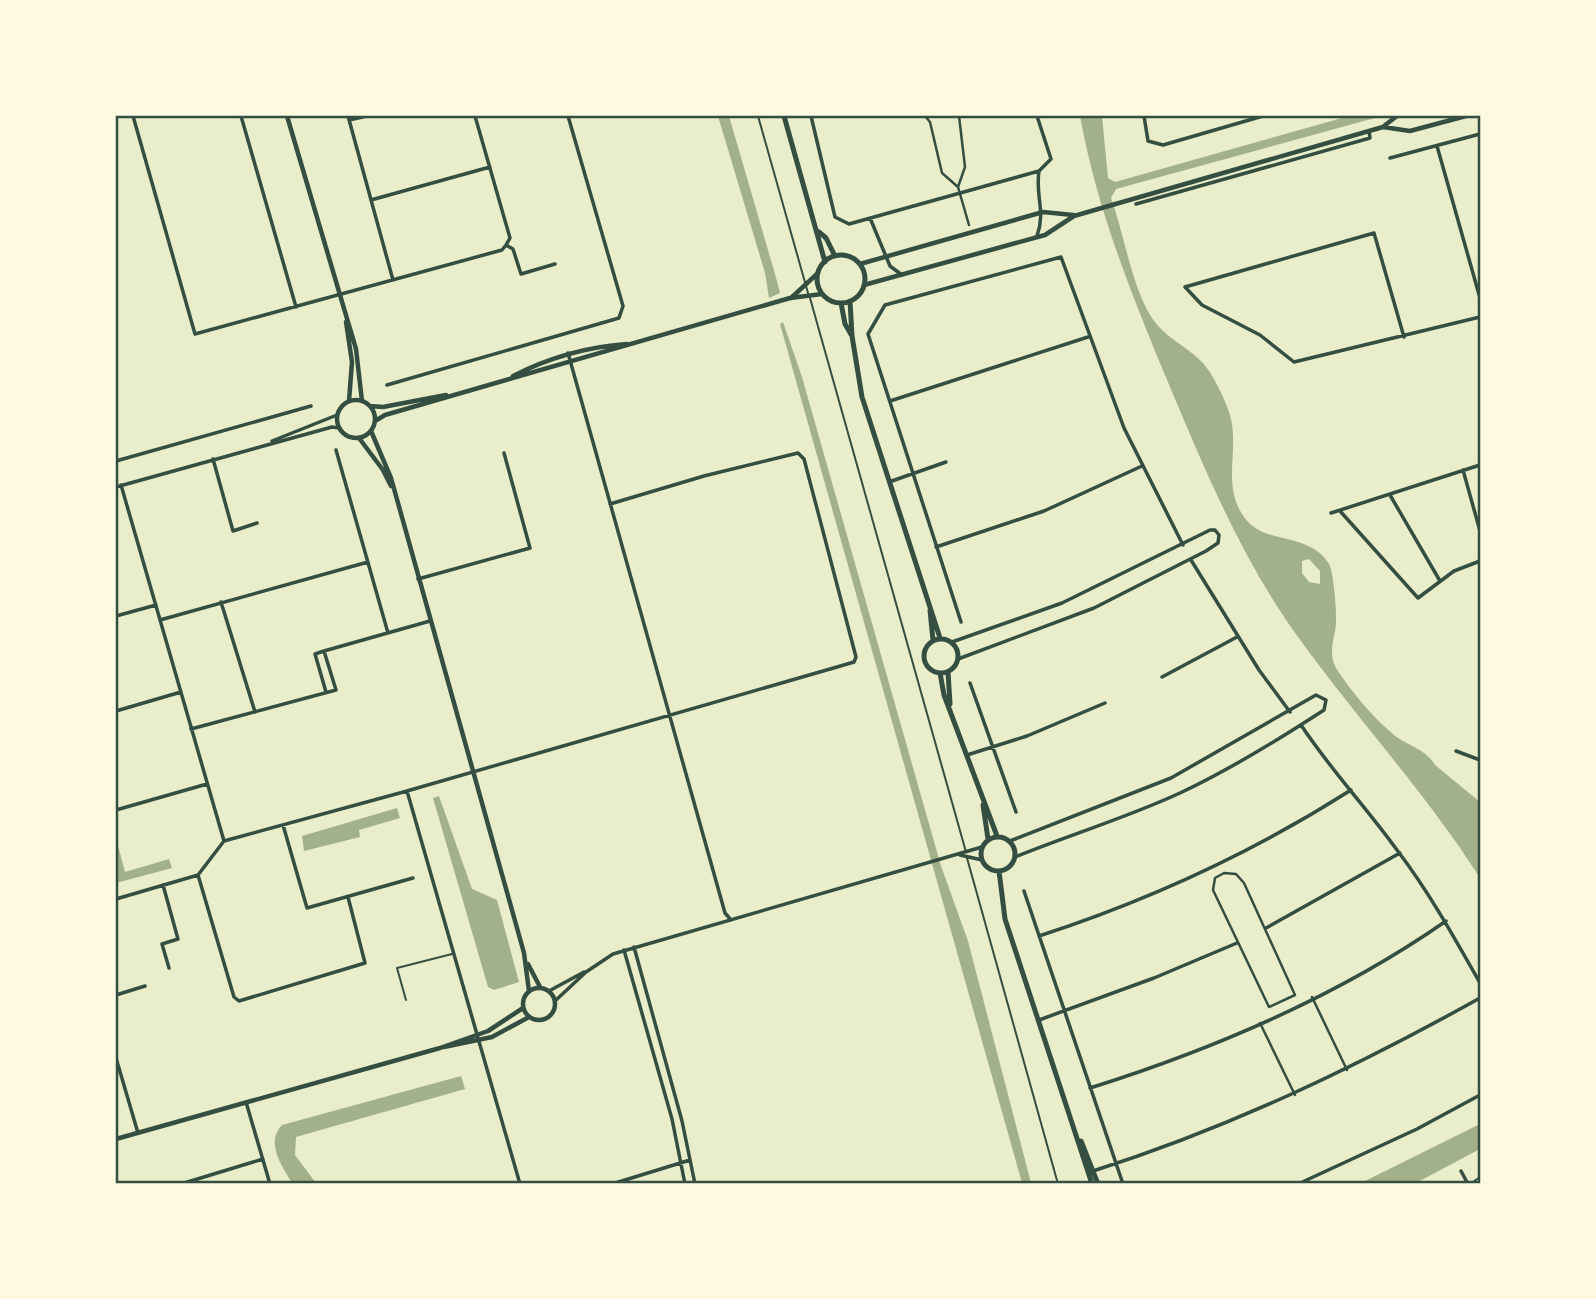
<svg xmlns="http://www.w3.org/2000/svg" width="1596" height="1299" font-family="Lora,serif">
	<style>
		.water { fill: #a3b18a; fill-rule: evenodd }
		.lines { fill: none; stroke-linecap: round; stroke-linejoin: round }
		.service { stroke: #344e41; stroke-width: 2 }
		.pedestrian { stroke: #344e41; stroke-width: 2.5 }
		.minor { stroke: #344e41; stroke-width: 3.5 }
		.tertiary { stroke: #344e41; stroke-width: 4.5 }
		.secondary { stroke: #344e41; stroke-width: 5 }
		.neatline { fill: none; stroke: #344e41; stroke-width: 2.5 }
	</style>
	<rect width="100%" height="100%" fill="#e9edc9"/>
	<path class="water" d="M 718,116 L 729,116 L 777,281 L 780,293 L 769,298 L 765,273 Z
		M 1080,116 L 1102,116 L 1108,178 L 1115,182 L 1349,116 L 1382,116 L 1116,189 L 1111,198 C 1124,233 1132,288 1152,318 C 1165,338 1187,346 1203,363 C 1214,376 1225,399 1230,415 C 1240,450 1221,485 1244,517 C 1264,546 1309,531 1329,564 C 1334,573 1338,621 1335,631 C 1332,646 1329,658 1338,671 C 1353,694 1373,717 1394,735 C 1408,746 1426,749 1435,765 L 1480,802 L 1480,878 C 1426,793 1357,719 1298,637 C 1243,561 1206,473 1170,387 C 1133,299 1097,210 1080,116 ZM 1309,559 L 1320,571 L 1320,584 L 1309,582 L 1302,573 L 1302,561 Z
		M 783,322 L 802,377 L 941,866 L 968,941 L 1031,1183 L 1022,1183 L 780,324 Z
		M 439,796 L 472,889 L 497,900 L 519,982 L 494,990 L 488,987 L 433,798 Z
		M 397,808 L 400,818 L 359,830 L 360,837 L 304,851 L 302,836 Z
		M 116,838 L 125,872 L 169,859 L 172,868 L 116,883 Z
		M 461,1076 L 465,1089 L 296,1137 L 295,1155 L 316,1183 L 292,1183 C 282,1166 265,1143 282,1125 Z
		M 1480,1124 L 1480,1149 L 1416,1183 L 1361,1183 Z"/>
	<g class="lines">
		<path class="service" d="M 758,116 L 808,293
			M 810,298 L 966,852
			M 967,858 L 1058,1184
			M 406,1000 L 397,968 L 452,954
			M 1470,1184 L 1480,1177"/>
		<path class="pedestrian" d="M 925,116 L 930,122 L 942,173 L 958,187 L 969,225
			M 958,187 L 965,167 L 959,116
			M 1224,873 L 1236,874 L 1244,883 L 1295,995 L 1269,1007 L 1213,890 L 1215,878 Z
			M 1312,997 L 1347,1070
			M 1260,1023 L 1295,1095"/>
		<path class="minor" d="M 133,116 L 195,334 L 502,250 L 506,245
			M 241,116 L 296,307
			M 348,116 L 393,280
			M 475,116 L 510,238 L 506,245 L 513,249 L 521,274 L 555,264
			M 811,116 L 835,217 L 849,224 L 1039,171 L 1051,159 L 1037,116
			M 1144,116 L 1148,141 L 1163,145 L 1263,116
			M 349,120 L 367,116
			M 1437,146 L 1480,298
			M 1390,158 L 1480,134
			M 371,200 L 490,167
			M 1136,204 L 1370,138 L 1369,131
			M 870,218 L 890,266 L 902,275
			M 1037,236 C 1046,211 1035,196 1039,171
			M 1404,337 L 1374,233 L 1185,287 L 1202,305 L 1260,335 L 1294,362 L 1480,317
			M 568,353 L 725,913 L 731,920
			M 387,385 L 619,318 L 623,306 L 568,116
			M 890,401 L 1088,337
			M 272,441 L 337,415
			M 336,450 L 388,633
			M 213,459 L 233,531 L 257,523
			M 116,461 L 311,406
			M 1463,470 L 1480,531
			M 889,482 L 946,462
			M 121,485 L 224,841
			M 116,487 L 332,427 L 339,428
			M 1390,495 L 1440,581
			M 1340,511 L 1418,598 L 1454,571 L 1480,561
			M 1331,513 L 1480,465
			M 936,547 L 1044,511 L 1142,466
			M 1191,560 L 1259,670 L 1290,712
			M 418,579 L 530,548 L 504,453
			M 221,602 L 255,712
			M 116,616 L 156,605
			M 160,620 L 368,562
			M 961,622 L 868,334 L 885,305 L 1061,257 L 1124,428 L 1183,545
			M 952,642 L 1062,603 L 1210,530 L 1215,530 L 1219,535 L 1218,543 L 1206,551 L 1094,608 L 958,659
			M 324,651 L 315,654 L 326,692
			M 1162,677 L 1237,637
			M 970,683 L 1016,812
			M 116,711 L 181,692
			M 1301,725 C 1330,769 1366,807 1397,850 C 1429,892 1454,937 1480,983
			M 191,729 L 336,690 L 324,651 L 430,621
			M 1456,751 L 1480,760
			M 967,755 L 1027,736 L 1105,703
			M 116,810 L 207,784
			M 283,825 L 307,908 L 413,878
			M 224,841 L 407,791
			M 1010,841 L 1171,778 L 1316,695 L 1326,700 L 1324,710 C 1278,740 1229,770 1180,793 C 1126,818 1069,835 1015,857
			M 960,855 L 982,860
			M 198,875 L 234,997 L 239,1001 L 365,963 L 348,897
			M 198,875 L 224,841
			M 163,885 L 178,939 L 162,944 L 169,968
			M 1024,891 L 1123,1184
			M 116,899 L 198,875
			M 1266,928 L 1400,853
			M 1039,936 C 1150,900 1252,853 1351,790
			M 634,947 L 682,1121 L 695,1184
			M 624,950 L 672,1119 L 685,1184
			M 549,991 L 584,972
			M 116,995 L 145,986
			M 555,1001 L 586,972 L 613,954 L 982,847
			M 1039,1020 L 1154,978 L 1237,943
			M 116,1058 L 138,1133
			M 1090,1088 C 1214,1049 1340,995 1446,921
			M 246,1102 L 270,1184
			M 1093,1171 C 1229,1128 1356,1067 1480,998
			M 1461,1171 L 1468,1184
			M 181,1184 L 263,1159
			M 520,1184 L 407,791 L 837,667 L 854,662 L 856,657 L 804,459 L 798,453 L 704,476 L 610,504
			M 612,1184 L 690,1160
			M 1298,1184 L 1417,1129 L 1480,1095"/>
		<path class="tertiary" d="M 287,116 L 356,349 L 362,401
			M 1384,126 L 1397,116
			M 860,264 L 1043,212 L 1073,215
			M 864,285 L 1045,235 L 1074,216 L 1369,131 L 1383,127 L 1410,131 L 1466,116
			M 791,298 L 818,273
			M 346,322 L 352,362 L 349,401
			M 513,376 C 550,357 585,347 627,344
			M337 419a19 19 0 1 1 38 0a19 19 0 1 1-38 0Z
			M 370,406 L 383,407 L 446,395
			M 375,421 L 385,415 L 790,298 L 822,294
			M 371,431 L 391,478 L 524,953 L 529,991
			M 359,438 L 383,470 L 391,486
			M 528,964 L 540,987
			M523 1004a16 16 0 1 1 32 0a16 16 0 1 1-32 0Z
			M 444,1047 L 492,1037 L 529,1017
			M 116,1139 L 440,1048 L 488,1031 L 523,1008"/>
		<path class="secondary" d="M 784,116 L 825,262
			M 819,232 L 826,238 L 835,256
			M817 279a24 24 0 1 1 48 0a24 24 0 1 1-48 0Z
			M 850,301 L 852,336 L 862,397 L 940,638
			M 841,303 L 845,324 L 852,336
			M 930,610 L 933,640
			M924 656a17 17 0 1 1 34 0a17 17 0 1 1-34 0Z
			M 948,672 L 950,704
			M 940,673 L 944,695 L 997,836
			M 983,805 L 988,839
			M981 854a17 17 0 1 1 34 0a17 17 0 1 1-34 0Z
			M 999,871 L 1005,919 L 1092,1184
			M 1081,1141 L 1098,1184"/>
	</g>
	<rect width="1596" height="1299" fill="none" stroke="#fefae0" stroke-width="234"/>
	<rect x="117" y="117" width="1362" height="1065" class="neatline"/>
</svg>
